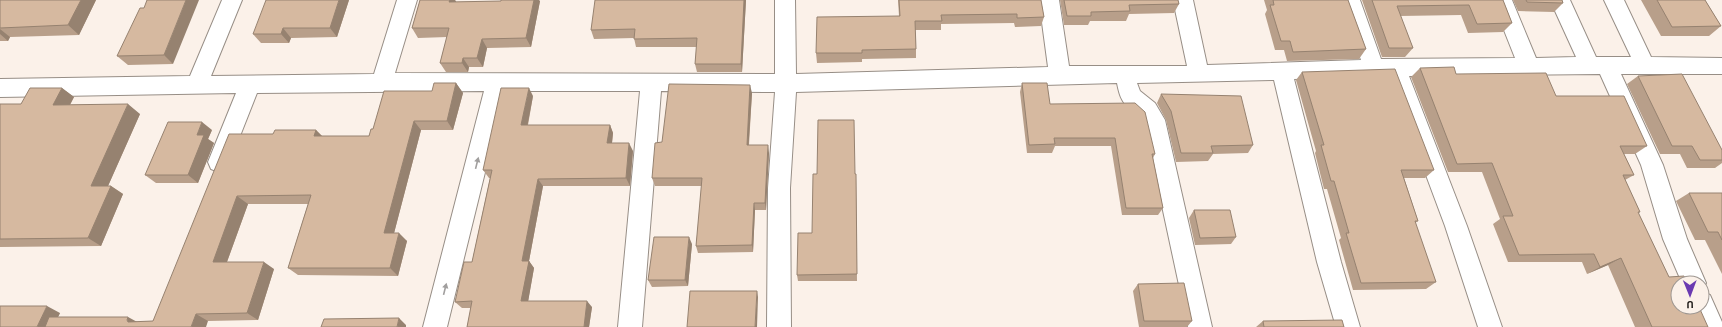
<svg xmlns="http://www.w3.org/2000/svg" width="1722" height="327" font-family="'Alegreya Sans',sans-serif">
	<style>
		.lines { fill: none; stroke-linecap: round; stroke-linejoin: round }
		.minor-casing { stroke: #978e86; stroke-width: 2 }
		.minor { fill: #fff; fill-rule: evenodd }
		.wall { fill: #b89f8a }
		.shaded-wall { fill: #968270 }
		.building { fill: #d6b9a0; stroke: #968270 }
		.oneway { fill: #a19f9e }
	</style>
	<rect width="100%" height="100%" fill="#fbf1e9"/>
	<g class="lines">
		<g class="minor-casing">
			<path id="minor" d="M 222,0 L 242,0 L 211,76 L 374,74 L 397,0 L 417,0 L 395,73 L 775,74 L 775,0 L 795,0 L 796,74 L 1048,67 L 1039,0 L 1059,0 L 1069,66 L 1187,66 L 1173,0 L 1193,0 L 1207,65 L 1361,60 L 1340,0 L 1360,0 L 1381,59 L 1515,58 L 1492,0 L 1512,0 L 1536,58 L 1576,57 L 1550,0 L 1570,0 L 1596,57 L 1631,57 L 1604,0 L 1624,0 L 1651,57 L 1722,58 L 1722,74 L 1621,74 L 1663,165 L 1687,239 L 1706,283 L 1702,291 L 1702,283 L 1682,283 L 1663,239 L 1641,165 L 1600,74 L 1409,76 L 1467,226 L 1502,327 L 1478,327 L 1445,226 L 1389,76 L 1294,79 L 1341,262 L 1360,327 L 1336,327 L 1317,262 L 1274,80 L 1137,83 L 1140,91 L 1155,103 L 1165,120 L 1212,327 L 1188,327 L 1144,122 C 1140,116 1135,114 1130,109 C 1121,102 1119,93 1117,83 L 796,92 L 790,188 L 791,327 L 767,327 L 768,188 L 775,92 L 661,91 L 642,327 L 618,327 L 640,91 L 505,91 L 447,327 L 423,327 L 484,91 L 257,93 L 227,169 L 219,172 L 211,169 L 208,162 L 236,93 L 0,97 L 0,79 L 190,76 Z
				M 1702,292 L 1710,295 L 1722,322 L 1722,327 L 1700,327 L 1692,307 L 1702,307 Z"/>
		</g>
		<use href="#minor" class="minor"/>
	</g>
	<path class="wall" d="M 0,0 L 96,0 L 79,35 L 10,37 L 8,41 L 0,41 Z
		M 349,0 L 337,37 L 291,38 L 289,43 L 261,43 L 253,34 Z
		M 420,0 L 455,0 L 456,2 L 540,1 L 531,47 L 487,48 L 483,67 L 469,67 L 468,72 L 446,72 L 440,63 L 447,37 L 418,38 L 412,28 Z
		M 746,0 L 742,72 L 697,72 L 695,64 L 697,47 L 636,47 L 634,38 L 594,39 L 591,30 Z
		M 898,0 L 1041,0 L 1044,17 L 1041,26 L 1015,27 L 1014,23 L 941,24 L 941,30 L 915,30 L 916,49 L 916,58 L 862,59 L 862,62 L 817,63 L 816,53 L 899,16 Z
		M 1060,0 L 1178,0 L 1179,4 L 1174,13 L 1129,14 L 1126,21 L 1090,21 L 1088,25 L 1064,25 Z
		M 1264,0 L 1348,0 L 1366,49 L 1359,59 L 1287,61 L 1284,50 L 1275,50 L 1265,14 L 1267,10 Z
		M 1362,0 L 1503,0 L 1512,23 L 1503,32 L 1468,33 L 1461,15 L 1400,16 L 1413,48 L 1405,57 L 1382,57 Z
		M 1513,0 L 1562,0 L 1563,3 L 1554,12 L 1518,11 Z
		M 1641,0 L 1705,0 L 1721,26 L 1709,36 L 1661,36 Z
		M 144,8 L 173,64 L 128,65 L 117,56 Z
		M 1420,68 L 1456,74 L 1556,96 L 1647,146 L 1635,154 L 1624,154 L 1634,175 L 1625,180 L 1640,212 L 1638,213 L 1669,277 L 1708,327 L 1635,327 L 1608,265 L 1587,274 L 1582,262 L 1508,262 L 1493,224 L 1500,219 L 1482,172 L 1448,172 L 1411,77 Z
		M 1302,72 L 1434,170 L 1425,178 L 1404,178 L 1418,221 L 1415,223 L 1436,282 L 1426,289 L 1353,290 L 1339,240 L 1341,238 L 1327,189 L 1324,189 L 1315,153 L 1316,151 L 1296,80 Z
		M 1638,76 L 1722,150 L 1722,163 L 1715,168 L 1687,168 L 1680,154 L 1660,154 L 1627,84 Z
		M 456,83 L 463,93 L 453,130 L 421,130 L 394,233 L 407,241 L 398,276 L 298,275 L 288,268 L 308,204 L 248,204 L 227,262 L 274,269 L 258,320 L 208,321 L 0,327 L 60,313 L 58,317 L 137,322 L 153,321 L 273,134 L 316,130 L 322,136 L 369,136 L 373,129 L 432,91 Z
		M 1022,83 L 1050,104 L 1155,154 L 1153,158 L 1163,208 L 1158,215 L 1122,215 L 1111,146 L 1055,146 L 1052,153 L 1027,153 L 1020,92 Z
		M 62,88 L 74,97 L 70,105 L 140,114 L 108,186 L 111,186 L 123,194 L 101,246 L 0,247 L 0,104 L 21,104 Z
		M 752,93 L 749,145 L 769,153 L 766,210 L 755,210 L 753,252 L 698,253 L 696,246 L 702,186 L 655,186 L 652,178 L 662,142 Z
		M 1161,94 L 1253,145 L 1248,153 L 1213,154 L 1208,161 L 1176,162 L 1166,120 L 1157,103 Z
		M 533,96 L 528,125 L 610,125 L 613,133 L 612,143 L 633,151 L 630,186 L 543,186 L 529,261 L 534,268 L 528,301 L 592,307 L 589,327 L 467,327 L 471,308 L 462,308 L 455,302 L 472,262 L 490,178 L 489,178 L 483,170 Z
		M 212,130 L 208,139 L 214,143 L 198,183 L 156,183 L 145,175 Z
		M 855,174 L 856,174 L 857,281 L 798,281 L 797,275 L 812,233 Z
		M 1689,193 L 1722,193 L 1722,274 L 1705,240 L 1695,240 L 1676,201 Z
		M 1194,210 L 1236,237 L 1231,244 L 1195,245 L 1189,218 Z
		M 692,244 L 688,286 L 652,287 L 648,280 Z
		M 1138,284 L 1192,321 L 1187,327 L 1139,327 L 1133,291 Z
		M 1263,321 L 1344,327 L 1256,327 Z"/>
	<path class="shaded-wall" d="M 81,0 L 96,0 L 79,35 L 68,25 Z
		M 186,0 L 199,0 L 173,64 L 164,55 Z
		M 339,0 L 349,0 L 337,37 L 330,28 Z
		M 450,0 L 455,0 L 457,3 L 449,2 Z
		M 534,0 L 539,0 L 540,1 L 531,47 L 526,38 Z
		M 744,0 L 746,0 L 742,72 L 741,64 Z
		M 283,28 L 291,38 L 289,43 L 281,34 Z
		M 0,29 L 10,37 L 8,41 L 0,34 Z
		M 482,39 L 487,48 L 483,67 L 477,58 Z
		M 463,58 L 469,67 L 468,72 L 462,63 Z
		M 456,83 L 463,93 L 453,130 L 447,121 Z
		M 750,85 L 752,93 L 748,153 L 747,145 Z
		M 62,88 L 74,97 L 65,114 L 53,105 Z
		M 529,88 L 533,96 L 526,133 L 521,125 Z
		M 128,104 L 140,114 L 104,195 L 91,186 Z
		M 414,121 L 421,130 L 392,241 L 384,233 Z
		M 202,122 L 212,130 L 208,139 L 214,143 L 198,183 L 188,175 L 197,135 Z
		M 610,125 L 613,133 L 611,152 L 607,143 Z
		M 316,130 L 325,139 L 314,136 Z
		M 629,143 L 633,151 L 630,186 L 626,178 Z
		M 768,145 L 769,153 L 766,210 L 765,203 Z
		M 538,179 L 543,186 L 529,261 L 534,268 L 527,308 L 521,301 L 522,261 Z
		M 111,186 L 123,194 L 101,246 L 88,238 Z
		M 237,196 L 248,204 L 224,270 L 213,262 Z
		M 754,203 L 755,210 L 753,252 L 752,245 Z
		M 399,233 L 407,241 L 398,276 L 390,268 Z
		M 689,237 L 692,244 L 688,286 L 685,280 Z
		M 1621,258 L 1608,265 L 1587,274 L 1600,267 Z
		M 264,262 L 274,269 L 258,320 L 247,313 Z
		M 757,291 L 758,297 L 757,327 L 755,327 Z
		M 587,301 L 592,307 L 589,327 L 584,327 Z
		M 47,306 L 60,313 L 53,327 L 37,327 Z
		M 196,314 L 208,321 L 206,327 L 191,327 Z
		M 128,317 L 141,324 L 128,322 L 127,320 Z
		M 399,318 L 406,325 L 406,327 L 397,327 Z"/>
	<path class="building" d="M 0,0 L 81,0 L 68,25 L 0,28 Z
		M 147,0 L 186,0 L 164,55 L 117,56 L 140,8 L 144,8 Z
		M 266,0 L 339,0 L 330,28 L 283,28 L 281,34 L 253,34 Z
		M 420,0 L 450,0 L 449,2 L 501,1 L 501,0 L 534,0 L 526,38 L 482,39 L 477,58 L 463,58 L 462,63 L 440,63 L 449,28 L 412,28 Z
		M 595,0 L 744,0 L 741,64 L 695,64 L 697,38 L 634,39 L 635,29 L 591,30 Z
		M 899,0 L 1041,0 L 1044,17 L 1017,18 L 1017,14 L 941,15 L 942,21 L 915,21 L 916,49 L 862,50 L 862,53 L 816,53 L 817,17 L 900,16 Z
		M 1064,0 L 1178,0 L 1179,4 L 1129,5 L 1130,11 L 1091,12 L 1091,16 L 1067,16 Z
		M 1273,0 L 1348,0 L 1366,49 L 1293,52 L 1290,41 L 1281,41 L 1270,5 L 1274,5 Z
		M 1372,0 L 1503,0 L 1512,23 L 1477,24 L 1469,5 L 1397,6 L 1413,48 L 1389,48 Z
		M 1526,0 L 1562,0 L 1563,3 L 1527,2 Z
		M 1657,0 L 1705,0 L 1721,26 L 1672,27 Z
		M 1454,67 L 1456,74 L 1546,73 L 1556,96 L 1624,96 L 1647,146 L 1620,146 L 1634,175 L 1623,175 L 1640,212 L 1638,212 L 1669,277 L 1684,276 L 1687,283 L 1678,283 L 1678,307 L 1699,307 L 1708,327 L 1652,327 L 1621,258 L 1600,267 L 1594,254 L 1519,255 L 1503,216 L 1513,216 L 1492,163 L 1457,164 L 1420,68 Z
		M 1395,69 L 1434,170 L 1401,170 L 1418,221 L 1415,221 L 1436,282 L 1361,283 L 1346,233 L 1349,233 L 1334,181 L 1331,181 L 1321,145 L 1324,145 L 1302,72 Z
		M 1682,74 L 1722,150 L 1722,160 L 1700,160 L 1692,146 L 1672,146 L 1638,76 Z
		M 434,83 L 456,83 L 447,121 L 414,121 L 384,233 L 399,233 L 390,268 L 288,268 L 311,195 L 237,196 L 213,262 L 264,262 L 247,313 L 196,314 L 191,327 L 45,327 L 49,317 L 128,317 L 127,320 L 128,322 L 153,321 L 229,134 L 273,134 L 275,130 L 316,130 L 314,136 L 369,136 L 371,129 L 373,129 L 384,91 L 432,91 Z
		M 1022,83 L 1047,83 L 1050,104 L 1135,103 L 1145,112 L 1155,154 L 1152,154 L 1163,208 L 1126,208 L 1115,138 L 1054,138 L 1055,144 L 1029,145 Z
		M 669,84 L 750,85 L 747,145 L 768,145 L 765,203 L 754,203 L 752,245 L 696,246 L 702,178 L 652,178 L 655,143 L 662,142 Z
		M 30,88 L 62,88 L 53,105 L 128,104 L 91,186 L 111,186 L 88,238 L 0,239 L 0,104 L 21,104 Z
		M 501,88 L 529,88 L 521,125 L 610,125 L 607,143 L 629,143 L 626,178 L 538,179 L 522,261 L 529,261 L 521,301 L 587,301 L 584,327 L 467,327 L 472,301 L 455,302 L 464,262 L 472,262 L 492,170 L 483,170 Z
		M 1161,94 L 1241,96 L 1253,145 L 1211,146 L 1213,153 L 1181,153 L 1171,111 Z
		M 818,120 L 854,120 L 855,174 L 856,174 L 857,274 L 797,275 L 798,233 L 812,233 L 813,174 L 817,174 Z
		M 168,122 L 202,122 L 197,135 L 204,135 L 188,175 L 145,175 Z
		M 1689,193 L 1722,193 L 1722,240 L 1718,232 L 1708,232 Z
		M 1194,210 L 1230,210 L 1236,237 L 1200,238 Z
		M 654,237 L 689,237 L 685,280 L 648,280 Z
		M 1184,283 L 1192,321 L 1144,321 L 1138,284 Z
		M 690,291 L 757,291 L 755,327 L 687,327 Z
		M 0,306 L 47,306 L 37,327 L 0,327 Z
		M 399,318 L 397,327 L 321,327 L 324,319 Z
		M 1342,320 L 1344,327 L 1264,327 L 1263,321 Z"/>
	<defs><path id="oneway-solid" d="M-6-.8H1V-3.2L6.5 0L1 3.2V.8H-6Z"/></defs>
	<g class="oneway">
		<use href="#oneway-solid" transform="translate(477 163) rotate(-76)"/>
		<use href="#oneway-solid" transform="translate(445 289) rotate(-76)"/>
	</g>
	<g transform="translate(1690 295) rotate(179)"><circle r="19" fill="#fbf1e9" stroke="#9e9791"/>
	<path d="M0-3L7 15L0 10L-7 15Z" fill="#6a3ab1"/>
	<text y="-6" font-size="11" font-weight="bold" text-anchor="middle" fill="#13100d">U</text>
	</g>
</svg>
